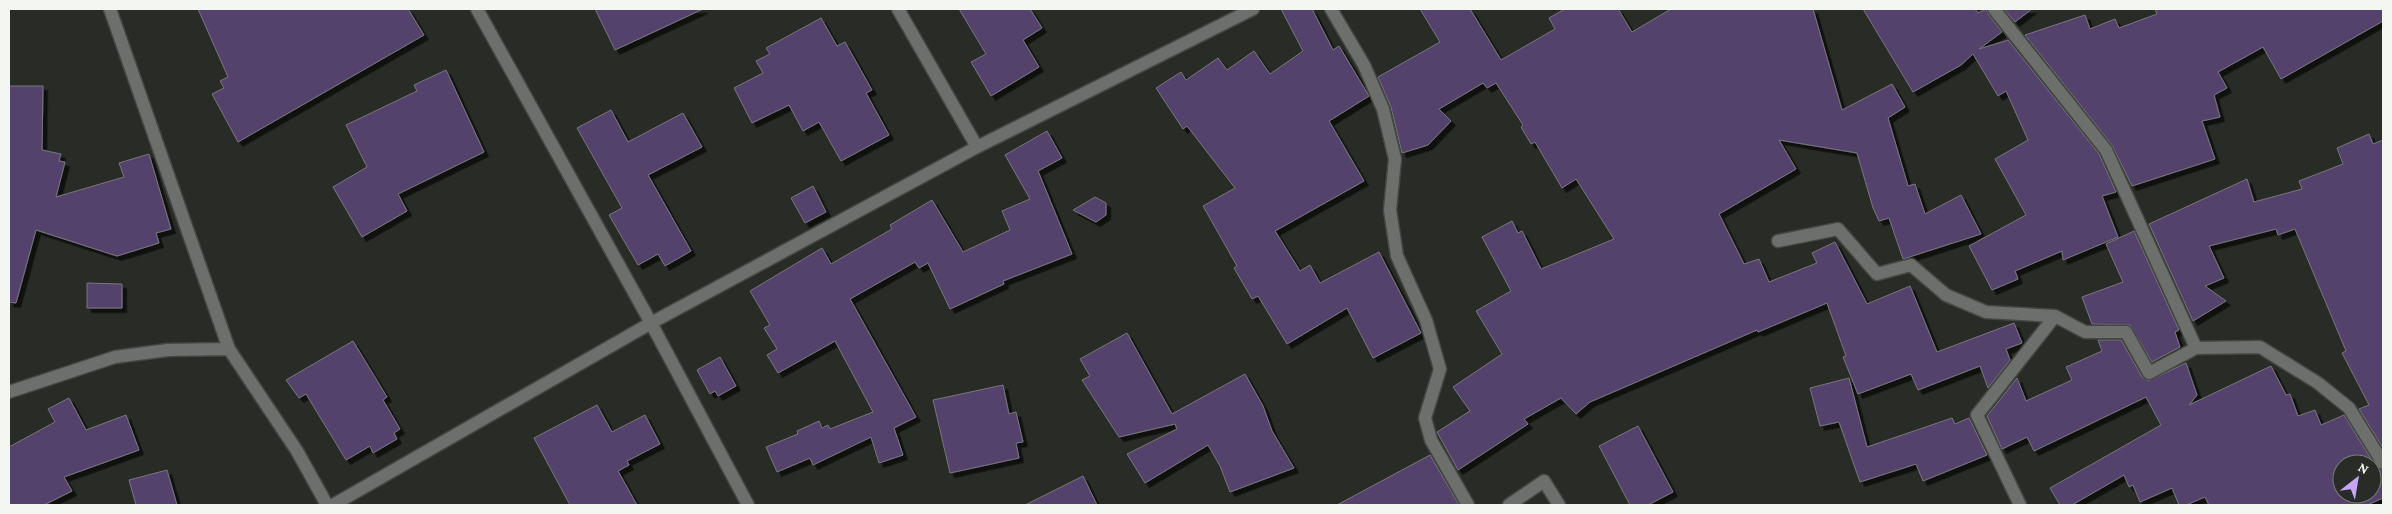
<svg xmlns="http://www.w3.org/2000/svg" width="2392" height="514" font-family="'Crimson Pro',serif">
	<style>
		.building { fill: #52436c; stroke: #78767d; fill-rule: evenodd; filter: url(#shadow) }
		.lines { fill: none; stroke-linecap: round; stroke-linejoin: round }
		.street-casing { stroke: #454743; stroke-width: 15 }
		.street { stroke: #6d6f6c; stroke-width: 12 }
	</style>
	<defs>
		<filter id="shadow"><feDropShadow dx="4.5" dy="4.5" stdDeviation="0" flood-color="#0009"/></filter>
	</defs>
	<rect width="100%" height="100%" fill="#282b26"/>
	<path class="building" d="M 198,9 L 408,9 L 424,35 L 238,142 L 212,94 L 224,88 L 220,81 L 228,77 Z
		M 595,9 L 703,9 L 615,50 Z
		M 959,9 L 1030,9 L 1042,28 L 1023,40 L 1039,67 L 991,96 L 971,62 L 986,54 Z
		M 1281,9 L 1312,9 L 1333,50 L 1339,46 L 1369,96 L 1329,121 L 1364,181 L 1275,231 L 1300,271 L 1310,265 L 1320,283 L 1379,252 L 1421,333 L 1373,358 L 1347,308 L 1287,344 L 1258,296 L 1252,299 L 1234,268 L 1237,266 L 1203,206 L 1235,188 L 1187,126 L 1183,129 L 1156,88 L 1181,72 L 1186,80 L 1218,58 L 1227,70 L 1254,51 L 1270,74 L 1303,51 Z
		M 1420,9 L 1470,9 L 1501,60 L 1555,29 L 1549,18 L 1565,9 L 1618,9 L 1632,32 L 1671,9 L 1813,9 L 1842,110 L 1892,84 L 1905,107 L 1888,118 L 1908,186 L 1915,184 L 1925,214 L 1961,195 L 1981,234 L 1903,259 L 1889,218 L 1879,221 L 1873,208 L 1857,153 L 1779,140 L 1796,169 L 1719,214 L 1744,264 L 1759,259 L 1769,282 L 1817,263 L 1812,253 L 1835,242 L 1867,304 L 1910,286 L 1937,352 L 2014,323 L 2022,343 L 2006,349 L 2010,360 L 1988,388 L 1980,366 L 1918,390 L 1911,374 L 1858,394 L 1843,357 L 1846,356 L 1827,303 L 1758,332 L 1757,330 L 1590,402 L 1576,414 L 1561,398 L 1524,419 L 1528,424 L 1458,470 L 1437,432 L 1470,411 L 1453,387 L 1502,354 L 1476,311 L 1511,291 L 1482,237 L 1512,221 L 1518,233 L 1522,231 L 1541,269 L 1614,239 L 1576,179 L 1562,188 L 1535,142 L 1531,144 L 1521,127 L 1523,125 L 1496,83 L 1487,88 L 1483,83 L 1439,109 L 1451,121 L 1428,145 L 1402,153 L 1391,107 L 1378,77 L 1440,42 Z
		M 1863,9 L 1975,9 L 1978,13 L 1986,9 L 1988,14 L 2002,32 L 1979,49 L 2008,40 L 2099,154 L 2116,192 L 2102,196 L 2118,237 L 2063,260 L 2062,251 L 2015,271 L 2018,279 L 1992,290 L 1969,246 L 2026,215 L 1995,159 L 2028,140 L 2006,91 L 1998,96 L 1973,54 L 1961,65 L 1913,92 Z
		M 2004,9 L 2032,9 L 2015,22 Z
		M 2155,9 L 2383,9 L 2383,21 L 2281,79 L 2263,47 L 2218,72 L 2227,88 L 2214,95 L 2220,117 L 2202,121 L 2215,159 L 2132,186 L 2112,145 L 2025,35 L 2085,15 L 2090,29 L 2115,19 L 2119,28 L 2157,14 Z
		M 821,18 L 837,46 L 845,42 L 872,90 L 866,93 L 889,135 L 841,161 L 819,122 L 803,131 L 789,105 L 752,123 L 734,88 L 763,73 L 756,61 L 770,54 L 766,48 Z
		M 446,70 L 484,152 L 398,194 L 407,211 L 362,237 L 333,187 L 367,167 L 346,125 L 417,91 L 414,85 Z
		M 9,86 L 43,86 L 42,150 L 61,154 L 59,161 L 65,162 L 56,197 L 124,177 L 119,163 L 149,154 L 171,229 L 156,233 L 159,243 L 117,256 L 36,230 L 16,303 L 9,302 Z
		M 611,110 L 628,142 L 683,113 L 702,147 L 648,175 L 691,251 L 665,266 L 658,254 L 638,265 L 609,215 L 622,208 L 577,128 Z
		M 1047,131 L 1062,158 L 1038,171 L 1072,254 L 1003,281 L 1004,284 L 950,309 L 928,263 L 919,268 L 915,262 L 850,299 L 916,417 L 894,428 L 903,455 L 879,463 L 871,437 L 813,465 L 810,458 L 777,472 L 766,447 L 798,434 L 797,431 L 819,421 L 822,428 L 828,425 L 830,429 L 873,412 L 835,341 L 778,373 L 767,355 L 777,349 L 764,328 L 770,325 L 750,291 L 822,248 L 831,264 L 892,229 L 890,225 L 932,200 L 963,252 L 1010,230 L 1002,211 L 1030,199 L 1005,155 Z
		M 2369,134 L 2373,144 L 2383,140 L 2383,448 L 2359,409 L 2369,405 L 2342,353 L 2346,351 L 2295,229 L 2278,235 L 2276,229 L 2209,246 L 2224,278 L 2205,286 L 2226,301 L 2193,321 L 2149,224 L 2247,179 L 2254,202 L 2302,189 L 2299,181 L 2343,164 L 2337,148 Z
		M 813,186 L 826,212 L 805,223 L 791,198 Z
		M 1095,197 L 1106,203 L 1106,215 L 1096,222 L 1073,210 Z
		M 2134,231 L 2179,330 L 2175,332 L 2180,347 L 2152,362 L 2130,325 L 2092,324 L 2082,297 L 2123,282 L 2106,244 Z
		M 87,283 L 122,284 L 122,308 L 87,308 Z
		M 1127,333 L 1172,414 L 1245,374 L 1263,406 L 1272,431 L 1294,468 L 1230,492 L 1220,466 L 1208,445 L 1145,483 L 1127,454 L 1177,429 L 1175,424 L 1119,437 L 1082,380 L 1090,376 L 1080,359 Z
		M 2098,340 L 2121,340 L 2142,377 L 2148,381 L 2186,363 L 2197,395 L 2189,405 L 2271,366 L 2286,395 L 2290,394 L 2298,416 L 2315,410 L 2321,425 L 2344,415 L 2376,467 L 2383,471 L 2383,498 L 2367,505 L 2209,505 L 2205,497 L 2186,505 L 2179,505 L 2172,488 L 2140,502 L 2133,485 L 2129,487 L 2124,475 L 2072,505 L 2060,505 L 2050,488 L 2161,425 L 2146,397 L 2034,451 L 2027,437 L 2002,449 L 1987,416 L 2017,378 L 2026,401 L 2072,380 L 2066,367 L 2102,351 ZM 2342,464 L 2372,464 L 2372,494 L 2342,494 Z
		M 353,341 L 387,397 L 383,400 L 400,429 L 394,433 L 397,439 L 373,453 L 370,446 L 346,460 L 306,394 L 299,398 L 286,380 Z
		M 720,357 L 736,386 L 718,396 L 715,391 L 710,394 L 697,370 Z
		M 1849,378 L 1867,447 L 1952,418 L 1955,424 L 1969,418 L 1987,455 L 1923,481 L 1916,464 L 1860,482 L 1839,422 L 1820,426 L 1810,388 Z
		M 1003,385 L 1009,414 L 1016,412 L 1023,442 L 1016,443 L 1019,458 L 950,473 L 933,400 Z
		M 69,398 L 86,430 L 126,415 L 139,450 L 64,477 L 72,491 L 44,505 L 9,505 L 9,447 L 55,422 L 48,409 Z
		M 597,405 L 612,432 L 645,415 L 660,444 L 627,461 L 629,465 L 618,471 L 637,505 L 570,505 L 534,438 Z
		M 1638,426 L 1673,492 L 1648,505 L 1630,505 L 1599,446 Z
		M 1430,455 L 1459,505 L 1337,505 Z
		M 167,470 L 177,505 L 136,505 L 129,480 Z
		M 1083,476 L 1097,505 L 1025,505 Z"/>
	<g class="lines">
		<g class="street-casing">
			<path id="street" d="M 110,9 L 229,349
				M 477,9 L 651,323 L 748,505
				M 898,9 L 977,147
				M 1331,9 L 1364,65 L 1383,109 L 1395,159 L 1390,210 L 1397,256 L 1426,320 L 1440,369 L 1425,418 L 1431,440 L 1468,505
				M 1994,9 L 2106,150 L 2196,348 L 2260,347 L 2318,383 L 2349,408 L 2383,463
				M 1778,241 L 1838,229 L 1877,274 L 1911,265 L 1946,295 L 1986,312 L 2055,316 L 2085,332 L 2126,332 L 2149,373 L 2196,348
				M 9,392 L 115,357 L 168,350 L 229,349 L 297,451 L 327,505
				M 333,505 L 651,323 L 977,147 L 1253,9
				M 1509,505 L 1544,481 L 1559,505
				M 2020,505 L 1977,415 L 2055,316"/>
		</g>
		<use href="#street" class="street"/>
	</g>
	<rect width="2392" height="514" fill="none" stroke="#f4f6f2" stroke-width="20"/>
	<g transform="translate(2357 479) rotate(31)"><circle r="24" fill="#282b26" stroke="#7a7c78"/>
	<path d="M0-4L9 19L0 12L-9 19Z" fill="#c2a8f2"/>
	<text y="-8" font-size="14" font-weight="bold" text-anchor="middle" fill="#f4f6f2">N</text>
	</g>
</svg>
